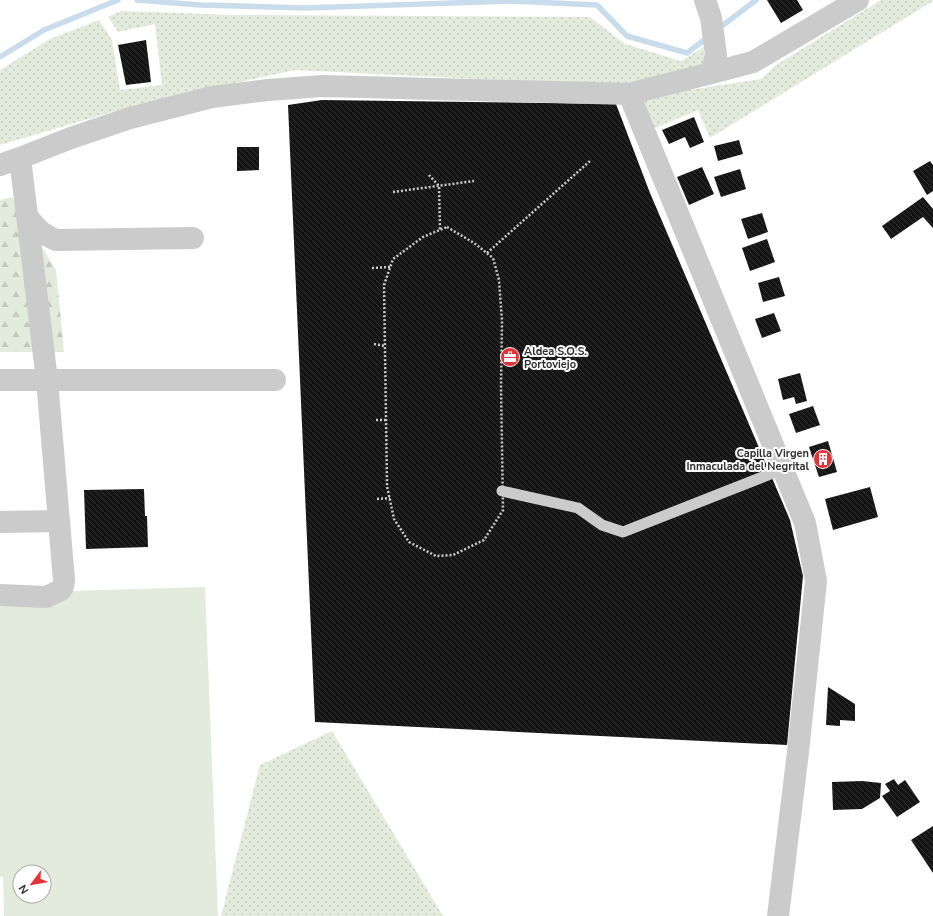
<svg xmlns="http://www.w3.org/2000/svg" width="933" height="916" font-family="'Nunito Sans',sans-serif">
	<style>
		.grass { fill: url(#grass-dots) }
		.forest { fill: url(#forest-firs) }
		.garden { fill: #e3ebdc; fill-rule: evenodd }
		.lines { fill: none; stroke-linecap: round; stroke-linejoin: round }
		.stream { stroke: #c8dceb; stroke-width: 5.5 }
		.building { fill: url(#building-back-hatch) }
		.path { stroke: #cbcbcb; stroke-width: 2.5; stroke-dasharray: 2 2; stroke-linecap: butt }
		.service { stroke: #cbcbcb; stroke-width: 11 }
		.minor { stroke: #cbcbcb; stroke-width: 22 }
		.labels { text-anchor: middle; stroke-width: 4; stroke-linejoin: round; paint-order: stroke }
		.poi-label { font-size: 11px; font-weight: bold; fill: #2e2e2e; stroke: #fff; text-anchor: start }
	</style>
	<defs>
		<pattern id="grass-dots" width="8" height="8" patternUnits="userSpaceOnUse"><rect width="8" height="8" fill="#e3ebdc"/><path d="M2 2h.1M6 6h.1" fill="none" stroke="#c3cabd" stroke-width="1.8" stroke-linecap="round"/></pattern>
		<pattern id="forest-firs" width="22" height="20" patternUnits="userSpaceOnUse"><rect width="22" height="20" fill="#e3ebdc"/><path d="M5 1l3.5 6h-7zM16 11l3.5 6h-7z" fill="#c3cabd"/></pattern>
		<pattern id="building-back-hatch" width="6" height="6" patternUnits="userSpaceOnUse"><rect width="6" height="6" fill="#151515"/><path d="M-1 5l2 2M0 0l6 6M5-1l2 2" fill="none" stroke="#2f2f2f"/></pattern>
	</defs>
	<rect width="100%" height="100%" fill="#fff"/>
	<path class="grass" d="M 881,0 L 933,0 L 933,1 L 710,138 L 698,110 L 653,129 L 637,98 L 761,79 L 776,65 Z
		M 121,11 L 236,15 L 590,17 L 625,44 L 681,61 L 704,47 L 705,73 L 626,86 L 295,70 L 136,105 L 0,145 L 0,70 L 50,39 L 99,20 L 112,40 L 120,90 L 162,85 L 155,24 L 118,32 L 108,17 Z
		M 332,731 L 443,916 L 221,916 L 260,765 Z"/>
	<path class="forest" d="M 12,197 L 56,270 L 64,352 L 0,352 L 0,200 Z"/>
	<path class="garden" d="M 205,587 L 218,916 L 4,916 L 3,877 L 0,877 L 0,593 ZM 20,872 L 44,872 L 44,896 L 20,896 Z"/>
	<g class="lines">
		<path class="stream" d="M 137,0 L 200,5 L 305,8 L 512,1 L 597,5 L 627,36 L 687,53 L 708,37
			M 718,29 L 756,0
			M 0,57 L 44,30 L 118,0"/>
	</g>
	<path class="building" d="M 767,0 L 797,0 L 803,10 L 781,23 Z
		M 146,40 L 151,82 L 126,85 L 118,45 Z
		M 322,100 L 616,104 L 650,193 L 790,520 L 803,576 L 787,745 L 315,722 L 288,105 Z
		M 694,117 L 704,142 L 690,148 L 685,137 L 669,144 L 662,130 Z
		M 739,140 L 743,154 L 718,161 L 714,146 Z
		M 237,147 L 259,147 L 259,170 L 237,171 Z
		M 930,161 L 933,165 L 933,191 L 927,195 L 913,171 Z
		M 702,167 L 714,194 L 689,205 L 677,177 Z
		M 740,169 L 746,189 L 721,197 L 714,177 Z
		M 923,197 L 933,209 L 933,228 L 923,217 L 891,239 L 882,226 Z
		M 762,213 L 768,232 L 748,239 L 741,219 Z
		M 767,239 L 775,262 L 750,271 L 742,248 Z
		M 779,277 L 785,296 L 763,302 L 758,283 Z
		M 774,313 L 781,331 L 762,338 L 755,319 Z
		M 800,373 L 807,401 L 796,404 L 794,397 L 783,400 L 778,379 Z
		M 813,406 L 820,425 L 796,433 L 789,414 Z
		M 828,441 L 837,472 L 819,477 L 809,447 Z
		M 870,487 L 878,517 L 833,530 L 825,499 Z
		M 144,489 L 145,516 L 147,516 L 148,547 L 86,549 L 84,490 Z
		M 828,687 L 855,704 L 855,721 L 840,720 L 840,726 L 826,725 Z
		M 894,779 L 898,785 L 905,780 L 920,802 L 897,817 L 882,796 L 890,791 L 885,784 Z
		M 862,781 L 881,783 L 880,798 L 862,809 L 833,810 L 832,782 Z
		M 933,826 L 933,873 L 911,840 Z"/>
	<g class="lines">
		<path class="path" d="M 429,175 L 439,186 L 440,230
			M 393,192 L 474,181
			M 447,227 L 474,243 L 493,258 L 499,280 L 502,321 L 501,385 L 503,510 L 484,540 L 453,555 L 436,556 L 409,542 L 394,519 L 387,486 L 384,285 L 393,259 L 423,237 Z
			M 487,253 L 590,161
			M 372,268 L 390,267
			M 374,344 L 385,346
			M 376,420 L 386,420
			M 377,499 L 390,498"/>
		<path class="service" d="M 502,491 L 578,508 L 602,525 L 623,532 L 783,469"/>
		<path class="minor" d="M 705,0 L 711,18 L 716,55 L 711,73
			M 629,94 L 805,523 L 816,581 L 798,752 L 778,916
			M 0,165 L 20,158 L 71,138 L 130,118 L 212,97 L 268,90 L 323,86 L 629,94 L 711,73 L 753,62 L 858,0
			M 27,216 C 38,230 41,233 56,240 L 193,238
			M 0,380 L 47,380 L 20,158
			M 0,522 L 59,521
			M 0,595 L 46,597 L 61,590 L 63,587 L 64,580 L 47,380 L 275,380"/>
	</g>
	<defs>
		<g id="office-disc" transform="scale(1)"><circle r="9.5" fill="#e33238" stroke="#fff"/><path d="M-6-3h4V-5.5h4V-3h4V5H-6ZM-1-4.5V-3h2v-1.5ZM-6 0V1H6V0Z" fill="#fff"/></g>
		<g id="building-disc" transform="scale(1)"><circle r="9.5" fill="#e33238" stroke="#fff"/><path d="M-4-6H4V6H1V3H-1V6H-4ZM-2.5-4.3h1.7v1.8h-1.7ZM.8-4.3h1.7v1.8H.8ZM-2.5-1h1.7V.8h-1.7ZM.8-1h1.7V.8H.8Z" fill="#fff"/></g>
	</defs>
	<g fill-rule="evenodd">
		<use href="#office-disc" x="510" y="357"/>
		<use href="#building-disc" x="823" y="459"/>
	</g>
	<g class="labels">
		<g class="poi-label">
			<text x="524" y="355">Aldea S.O.S.<tspan x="524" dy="13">Portoviejo</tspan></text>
			<text x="809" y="457" text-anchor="end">Capilla Virgen<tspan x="809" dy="13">Inmaculada del Negrital</tspan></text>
		</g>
	</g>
	<g transform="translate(32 884) rotate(238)"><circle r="19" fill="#ffffff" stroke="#ababab"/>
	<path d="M0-3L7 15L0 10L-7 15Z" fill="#e33238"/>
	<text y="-6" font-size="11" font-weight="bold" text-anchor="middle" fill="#2e2e2e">N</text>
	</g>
</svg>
